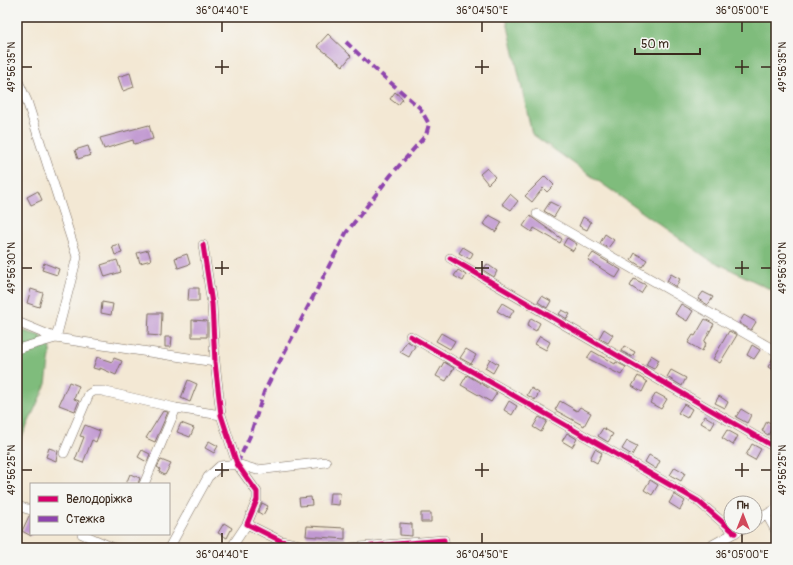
<svg xmlns="http://www.w3.org/2000/svg" width="793" height="565" font-family="Pangolin,sans-serif">
	<style>
		.forest { fill: #7fbc7b; stroke: #5d734c }
		.building { fill: #c199d1 }
		.lines { fill: none; stroke-linecap: round; stroke-linejoin: round }
		.minor-casing { stroke: #7b6c5e; stroke-width: 10 }
		.minor { stroke: #fff; stroke-width: 9 }
		.quiet { stroke: #8e44ad; stroke-width: 4; stroke-dasharray: 8 4; stroke-linecap: butt }
		.cycleway-casing { stroke: #f6f6f2; stroke-width: 8 }
		.cycleway { stroke: #d6006c; stroke-width: 5 }
		.ticks { fill: none; stroke: #3b2a1e; stroke-width: 1.5 }
		.neatline { fill: none; stroke: #3b2a1e; stroke-width: 1.5 }
		.ticks-label { font-size: 10px; text-anchor: middle; fill: #3b2a1e }
	</style>
	<rect width="100%" height="100%" fill="#f6f6f2"/>
	<filter id="ink" filterUnits="userSpaceOnUse"><feTurbulence type="fractalNoise" baseFrequency=".025" numOctaves="2"/><feDisplacementMap in="SourceGraphic" scale="8" xChannelSelector="R" yChannelSelector="G"/><feConvolveMatrix kernelMatrix="1 2 1 2 8 2 1 2 1" color-interpolation-filters="sRGB"/></filter>
	<filter id="wash" filterUnits="userSpaceOnUse"><feTurbulence type="fractalNoise" baseFrequency=".012" numOctaves="4" result="noise"/><feDisplacementMap in="SourceGraphic" scale="16" xChannelSelector="R" yChannelSelector="G"/><feGaussianBlur stdDeviation="0.9" result="paint"/><feColorMatrix in="noise" values="0 0 0 0 0 0 0 0 0 0 0 0 0 0 0 0 0 1.4 0 .05"/><feComposite in="paint" operator="in"/></filter>
	<g filter="url(#wash)">
		<rect width="100%" height="100%" fill="#f3e8d4"/>
		<path class="forest" d="M 506,17 L 776,17 L 776,292 L 707,258 L 532,134 Z
			M 17,329 L 41,336 L 51,348 L 46,384 L 17,448 Z"/>
		<g id="blocks">
			<path class="building" d="M 328,34 L 351,56 L 343,66 L 317,46 Z
				M 130,73 L 134,87 L 123,91 L 118,77 Z
				M 395,92 L 403,99 L 398,105 L 390,99 Z
				M 149,125 L 153,139 L 134,144 L 133,140 L 104,149 L 100,138 Z
				M 88,146 L 91,155 L 78,159 L 75,150 Z
				M 487,168 L 495,177 L 488,184 L 480,174 Z
				M 545,176 L 554,185 L 547,192 L 543,188 L 532,202 L 525,196 Z
				M 38,191 L 42,200 L 31,205 L 27,197 Z
				M 510,194 L 518,201 L 511,210 L 502,204 Z
				M 550,202 L 560,207 L 554,217 L 544,211 Z
				M 489,215 L 502,222 L 496,232 L 483,224 Z
				M 530,216 L 562,239 L 560,243 L 534,228 L 532,232 L 523,226 Z
				M 583,217 L 591,222 L 587,230 L 579,226 Z
				M 605,234 L 614,240 L 608,248 L 600,243 Z
				M 567,238 L 577,244 L 573,251 L 563,245 Z
				M 119,244 L 122,253 L 115,255 L 112,246 Z
				M 463,247 L 473,253 L 470,259 L 459,253 Z
				M 148,250 L 151,260 L 140,263 L 137,253 Z
				M 593,253 L 621,270 L 616,278 L 588,260 Z
				M 635,253 L 647,260 L 642,267 L 631,260 Z
				M 187,254 L 190,264 L 178,268 L 175,258 Z
				M 117,260 L 121,272 L 105,277 L 101,265 Z
				M 44,263 L 59,269 L 57,275 L 42,270 Z
				M 487,264 L 497,271 L 494,277 L 483,270 Z
				M 458,270 L 466,275 L 463,281 L 454,276 Z
				M 671,274 L 680,279 L 676,287 L 667,281 Z
				M 634,279 L 646,285 L 641,293 L 630,286 Z
				M 189,288 L 199,288 L 199,301 L 188,301 Z
				M 31,289 L 43,293 L 39,307 L 27,303 Z
				M 703,292 L 713,297 L 708,305 L 698,299 Z
				M 542,296 L 551,301 L 547,308 L 538,302 Z
				M 102,302 L 113,304 L 111,315 L 101,313 Z
				M 502,303 L 514,310 L 509,318 L 497,311 Z
				M 681,304 L 693,311 L 687,321 L 675,314 Z
				M 562,310 L 570,314 L 567,319 L 559,314 Z
				M 149,313 L 162,313 L 161,336 L 148,335 Z
				M 744,315 L 756,322 L 751,330 L 739,323 Z
				M 531,318 L 540,323 L 536,331 L 527,326 Z
				M 705,319 L 714,324 L 704,342 L 706,343 L 702,351 L 688,343 L 693,335 L 695,336 Z
				M 192,320 L 207,321 L 207,337 L 192,337 Z
				M 604,329 L 613,335 L 608,343 L 599,338 Z
				M 729,331 L 737,335 L 720,363 L 713,359 Z
				M 441,333 L 455,341 L 450,349 L 436,341 Z
				M 540,336 L 550,342 L 546,350 L 535,344 Z
				M 165,337 L 172,337 L 171,347 L 165,347 Z
				M 407,341 L 415,346 L 409,357 L 400,352 Z
				M 752,345 L 760,350 L 754,359 L 747,355 Z
				M 624,346 L 635,352 L 632,357 L 621,351 Z
				M 466,349 L 476,355 L 471,364 L 460,358 Z
				M 592,351 L 615,364 L 616,362 L 626,367 L 621,375 L 587,358 Z
				M 651,355 L 659,360 L 654,369 L 646,365 Z
				M 774,356 L 776,357 L 776,372 L 768,367 Z
				M 97,357 L 112,362 L 114,358 L 122,361 L 116,375 L 100,368 L 100,370 L 93,368 Z
				M 490,359 L 498,364 L 493,373 L 485,368 Z
				M 444,362 L 454,368 L 446,381 L 436,376 Z
				M 671,370 L 686,378 L 682,386 L 667,377 Z
				M 467,375 L 497,393 L 491,402 L 461,385 Z
				M 638,376 L 647,382 L 642,392 L 632,386 Z
				M 188,380 L 197,384 L 190,402 L 181,398 Z
				M 69,382 L 79,386 L 74,399 L 79,401 L 75,411 L 59,405 Z
				M 531,388 L 539,393 L 535,400 L 527,395 Z
				M 656,393 L 667,399 L 661,409 L 650,403 Z
				M 719,396 L 728,402 L 725,408 L 715,403 Z
				M 509,401 L 517,406 L 512,415 L 504,410 Z
				M 560,401 L 577,411 L 580,407 L 591,413 L 584,426 L 555,410 Z
				M 684,404 L 692,409 L 687,418 L 678,413 Z
				M 741,409 L 751,415 L 747,423 L 736,417 Z
				M 163,411 L 168,412 L 155,442 L 146,438 Z
				M 705,416 L 715,422 L 711,429 L 701,423 Z
				M 539,417 L 547,421 L 541,432 L 533,427 Z
				M 767,421 L 774,425 L 768,435 L 762,431 Z
				M 181,423 L 194,428 L 190,437 L 177,432 Z
				M 85,425 L 100,431 L 96,442 L 92,440 L 83,463 L 75,460 L 84,437 L 80,436 Z
				M 603,428 L 613,434 L 608,442 L 598,436 Z
				M 727,430 L 738,436 L 733,445 L 722,438 Z
				M 567,433 L 577,439 L 572,447 L 562,441 Z
				M 209,441 L 218,446 L 214,453 L 205,448 Z
				M 627,441 L 637,446 L 632,455 L 622,449 Z
				M 752,444 L 761,449 L 755,460 L 746,455 Z
				M 49,448 L 58,451 L 56,461 L 46,457 Z
				M 595,449 L 602,453 L 597,463 L 590,459 Z
				M 142,450 L 150,454 L 147,462 L 138,457 Z
				M 649,455 L 660,461 L 656,469 L 645,462 Z
				M 161,460 L 171,464 L 165,475 L 159,472 L 160,469 L 157,467 Z
				M 675,467 L 685,473 L 681,481 L 670,475 Z
				M 130,474 L 140,478 L 138,484 L 126,484 Z
				M 650,480 L 658,485 L 652,495 L 644,490 Z
				M 330,493 L 340,493 L 339,505 L 329,504 Z
				M 674,494 L 685,501 L 680,510 L 669,503 Z
				M 311,497 L 312,505 L 300,506 L 299,498 Z
				M 262,503 L 268,506 L 263,515 L 258,512 Z
				M 421,513 L 431,513 L 431,522 L 421,522 Z
				M 29,516 L 31,516 L 31,536 L 22,531 Z
				M 224,523 L 232,528 L 227,538 L 218,533 Z
				M 400,523 L 412,524 L 412,536 L 400,535 Z
				M 307,526 L 345,528 L 345,539 L 306,536 Z"/>
		</g>
	</g>
	<g filter="url(#ink)">
		<use href="#blocks" fill-opacity="0" stroke="#7b6c5e" stroke-width="1"/>
		<g class="lines">
			<g class="minor-casing">
				<path id="minor" d="M 17,79 L 27,101 L 77,257 L 56,338 L 17,349
					M 537,214 L 776,351
					M 203,245 L 212,304 L 215,362 L 221,415 L 237,464 L 257,492 L 257,500 L 247,524 L 281,541 L 304,546 L 349,548 L 444,540 L 445,548
					M 450,258 L 776,448
					M 17,322 L 56,338 L 215,362
					M 410,336 L 698,501 L 735,533
					M 64,453 L 89,394 L 94,391 L 102,391 L 176,408 L 221,415
					M 144,484 L 176,408
					M 17,506 L 31,510
					M 767,515 L 776,531
					M 755,521 L 776,509
					M 82,534 L 114,548
					M 169,548 L 208,477 L 220,466 L 237,464 L 257,470 L 326,462
					M 231,548 L 247,524
					M 707,548 L 745,527"/>
			</g>
			<use href="#minor" class="minor"/>
			<path class="quiet" d="M 489,17 L 496,17
				M 237,464 L 250,436 L 264,392 L 346,233 L 391,175 L 426,135 L 429,124 L 420,108 L 368,63 L 346,42"/>
			<g class="cycleway-casing">
				<path id="cycleway" d="M 203,245 L 212,304 L 215,362 L 221,415 L 237,464 L 257,492 L 257,500 L 247,524 L 281,541 L 304,546 L 349,548 L 444,540 L 445,548
					M 450,258 L 776,448
					M 410,336 L 698,501 L 735,533"/>
			</g>
			<use href="#cycleway" class="cycleway"/>
		</g>
	</g>
	<path class="ticks" d="M 222,22 L 222,32M 482,22 L 482,32M 742,22 L 742,32M 222,60 L 222,74M 482,60 L 482,74M 742,60 L 742,74M 22,67 L 32,67M 215,67 L 229,67M 475,67 L 489,67M 735,67 L 749,67M 761,67 L 771,67M 222,261 L 222,275M 482,261 L 482,275M 742,261 L 742,275M 22,268 L 32,268M 215,268 L 229,268M 475,268 L 489,268M 735,268 L 749,268M 761,268 L 771,268M 222,463 L 222,477M 482,463 L 482,477M 742,463 L 742,477M 22,470 L 32,470M 215,470 L 229,470M 475,470 L 489,470M 735,470 L 749,470M 761,470 L 771,470M 222,533 L 222,543M 482,533 L 482,543M 742,533 L 742,543"/>
	<rect width="793" height="565" fill="none" stroke="#f6f6f2" stroke-width="44"/>
	<rect x="30" y="483" width="140" height="52" fill="#f6f6f2" stroke="#aba49d"/>
	<rect x="38" y="496" width="20" height="6" fill="#d6006c" stroke="#aba49d"/>
	<text x="66" y="503" font-size="12" fill="#3b2a1e">Велодоріжка</text>
	<rect x="38" y="516" width="20" height="6" fill="#8e44ad" stroke="#aba49d"/>
	<text x="66" y="523" font-size="12" fill="#3b2a1e">Стежка</text>
	<g transform="translate(743 515)"><circle r="19" fill="#f6f6f2" stroke="#aba49d"/>
	<path d="M0-3L7 15L0 10L-7 15Z" fill="#d1495b"/>
	<text y="-6" font-size="11" font-weight="bold" text-anchor="middle" fill="#3b2a1e">Пн</text>
	</g>
	<path d="M635 48v6h65v-6" fill="none" stroke="#3b2a1e" stroke-width="2"/>
	<text x="641" y="48" font-size="12" fill="#3b2a1e" stroke="#f6f6f2" stroke-width="3" paint-order="stroke">50 m</text>
	<rect x="22" y="22" width="749" height="521" class="neatline"/>
	<g class="ticks-label">
		<text x="222" y="14">36°04'40"E</text>
		<text x="482" y="14">36°04'50"E</text>
		<text x="742" y="14">36°05'00"E</text>
		<text transform="translate(11 67) rotate(-90)" y="4">49°56'35"N</text>
		<text transform="translate(782 67) rotate(-90)" y="4">49°56'35"N</text>
		<text transform="translate(11 268) rotate(-90)" y="4">49°56'30"N</text>
		<text transform="translate(782 268) rotate(-90)" y="4">49°56'30"N</text>
		<text transform="translate(11 470) rotate(-90)" y="4">49°56'25"N</text>
		<text transform="translate(782 470) rotate(-90)" y="4">49°56'25"N</text>
		<text x="222" y="558">36°04'40"E</text>
		<text x="482" y="558">36°04'50"E</text>
		<text x="742" y="558">36°05'00"E</text>
	</g>
</svg>
